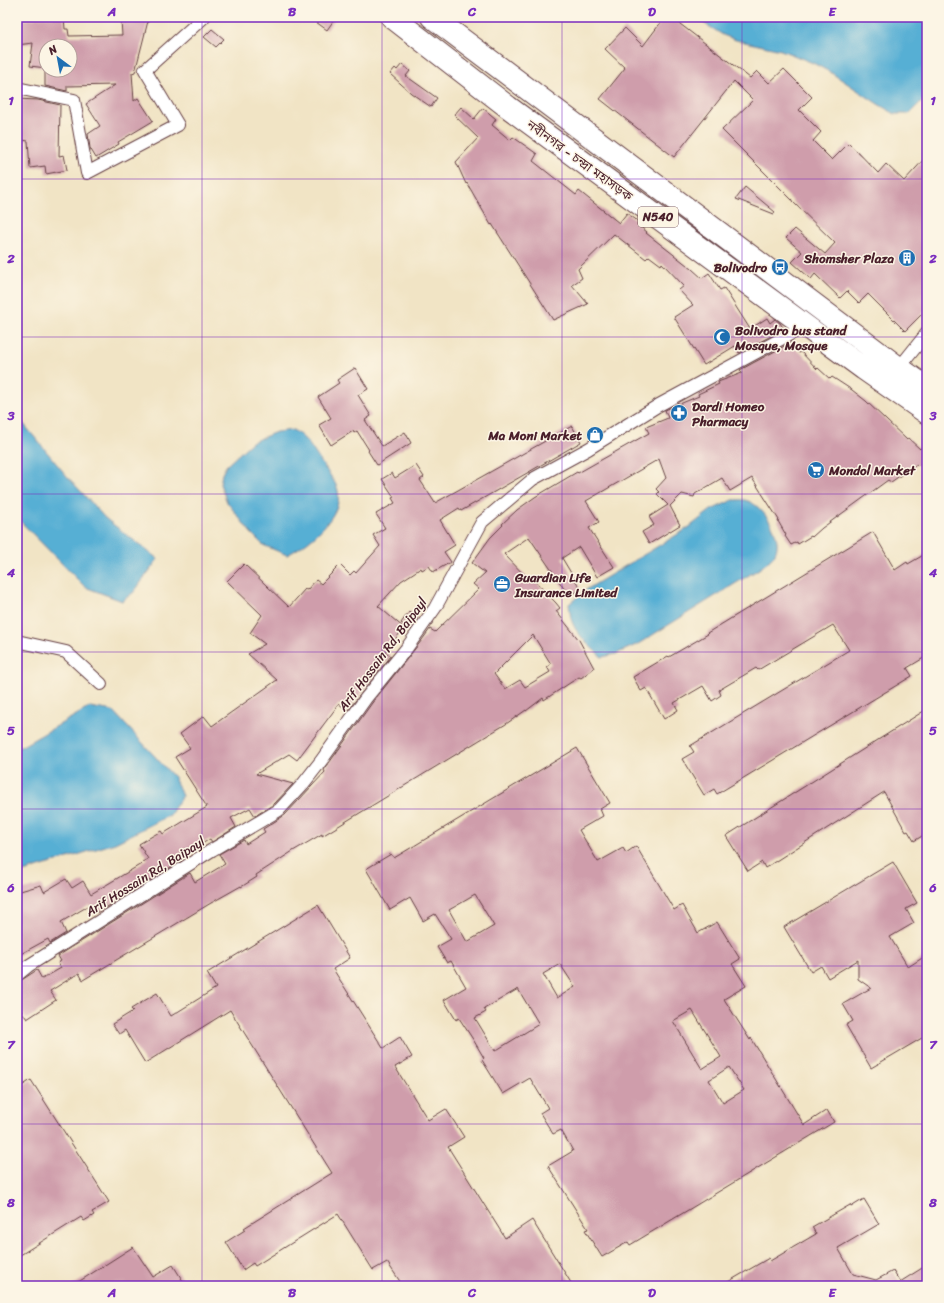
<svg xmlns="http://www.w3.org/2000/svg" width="944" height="1303" font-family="Sriracha,'Noto Sans Bengali',sans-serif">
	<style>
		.water { fill: #57afd4; stroke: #506780 }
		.building { fill: #cf9dab; fill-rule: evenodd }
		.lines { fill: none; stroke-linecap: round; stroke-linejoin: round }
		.street-casing { stroke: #633d42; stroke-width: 14 }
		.highway-casing { stroke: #633d42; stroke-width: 24 }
		.street { stroke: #fff; stroke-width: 12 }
		.highway { stroke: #fff; stroke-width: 22 }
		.grid { fill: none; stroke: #7b2cbf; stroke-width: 1; stroke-opacity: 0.55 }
		.labels { text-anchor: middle; stroke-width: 3; stroke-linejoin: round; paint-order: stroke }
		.shield { fill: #fcf5e5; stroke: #7f5f63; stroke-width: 1 }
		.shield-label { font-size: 12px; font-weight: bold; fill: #4a1f2b }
		.street-label { font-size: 13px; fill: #4a1f2b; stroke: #fcf5e5 }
		.poi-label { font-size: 13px; font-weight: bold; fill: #4a1f2b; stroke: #fcf5e5; text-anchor: start }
		.neatline { fill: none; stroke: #7b2cbf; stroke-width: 1.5 }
		.grid-label { font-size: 13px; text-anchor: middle; font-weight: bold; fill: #7b2cbf }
	</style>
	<rect width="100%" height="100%" fill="#fcf5e5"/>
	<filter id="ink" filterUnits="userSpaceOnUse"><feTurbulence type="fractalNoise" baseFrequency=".025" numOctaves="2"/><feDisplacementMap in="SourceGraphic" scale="8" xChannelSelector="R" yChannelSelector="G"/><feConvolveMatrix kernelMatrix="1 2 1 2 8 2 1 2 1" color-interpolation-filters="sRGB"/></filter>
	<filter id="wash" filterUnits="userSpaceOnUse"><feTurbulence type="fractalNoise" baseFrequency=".012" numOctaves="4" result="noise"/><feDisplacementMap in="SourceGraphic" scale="16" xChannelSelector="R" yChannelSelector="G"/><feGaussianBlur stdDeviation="0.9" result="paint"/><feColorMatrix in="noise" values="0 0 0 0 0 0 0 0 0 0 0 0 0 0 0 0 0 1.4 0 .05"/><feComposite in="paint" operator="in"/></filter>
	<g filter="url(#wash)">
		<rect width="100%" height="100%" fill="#f1e4c5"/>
		<path class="water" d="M 694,17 L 927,17 L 927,96 L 909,114 L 895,114 L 878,104 L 830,72 L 813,63 L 781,50 L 736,40 L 723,35 Z
			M 17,416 L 66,475 L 105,518 L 158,559 L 134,592 L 122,601 L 85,587 L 17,518 Z
			M 293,430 C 306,437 313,450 321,462 C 326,470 337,483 338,491 C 344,516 307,545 287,555 L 263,545 L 251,533 L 227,502 L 220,484 L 222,474 L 226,466 L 252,442 L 276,432 Z
			M 733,500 C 738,500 744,499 748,501 C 763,506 782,535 776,551 C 774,558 767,562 762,567 L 638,644 L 616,654 L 602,657 C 594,651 576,633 573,624 C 570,618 570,610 569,604 L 584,591 L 688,528 L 711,510 Z
			M 90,707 L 113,711 L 174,777 L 182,796 L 170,815 L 115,843 L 17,874 L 17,749 Z"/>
		<g id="blocks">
			<path class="building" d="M 43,17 L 64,17 L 65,29 L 68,29 L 69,36 L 122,35 L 121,20 L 140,19 L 148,21 L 135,72 L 132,73 L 134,101 L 138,98 L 153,121 L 118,142 L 119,144 L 96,158 L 90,148 L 88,134 L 100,126 L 86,104 L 115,85 L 67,86 L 67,91 L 45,86 L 45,70 L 70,70 L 70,46 L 46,46 L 46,68 L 30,66 L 33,43 L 17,45 L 17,21 Z
				M 309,17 L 336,17 L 327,30 Z
				M 665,17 L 671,17 L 750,78 L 757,71 L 769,83 L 784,69 L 812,97 L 799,110 L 821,132 L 813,141 L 832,160 L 849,143 L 878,173 L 886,164 L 904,181 L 927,156 L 927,309 L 905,331 L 868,294 L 859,303 L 847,291 L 840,298 L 815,274 L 811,279 L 792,262 L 802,252 L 786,238 L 795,229 L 825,254 L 835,243 L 792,201 L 792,200 L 722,130 L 753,100 L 734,81 L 674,157 L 600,99 L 625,68 L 605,49 L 625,28 L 643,46 Z
				M 212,29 L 224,39 L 216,47 L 204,37 Z
				M 402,64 L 410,71 L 406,76 L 437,98 L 431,107 L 411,93 L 390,74 L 395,68 L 397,70 Z
				M 17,99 L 38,100 L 60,105 L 59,156 L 64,155 L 67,170 L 46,174 L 45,166 L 30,168 L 28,141 L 17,139 Z
				M 461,107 L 474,119 L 483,108 L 496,119 L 492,125 L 510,140 L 513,137 L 537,154 L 533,161 L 576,195 L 579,191 L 619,223 L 627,213 L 639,222 L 637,224 L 647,232 L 646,233 L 692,269 L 702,278 L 709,273 L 720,290 L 724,288 L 750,329 L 767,318 L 770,323 L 775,319 L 780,323 L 784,329 L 739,353 L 735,346 L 704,365 L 674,317 L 693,305 L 679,290 L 684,286 L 662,263 L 661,265 L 649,256 L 646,259 L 614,234 L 578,269 L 582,278 L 572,285 L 588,304 L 553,320 L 492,224 L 491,225 L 467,183 L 466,184 L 456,162 L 478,138 L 454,115 Z
				M 745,187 L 775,212 L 774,214 L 736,199 Z
				M 792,342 L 799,353 L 801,352 L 817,369 L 818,368 L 830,379 L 832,377 L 852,390 L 866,401 L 907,440 L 908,438 L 920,449 L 922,447 L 927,452 L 927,474 L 920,464 L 918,465 L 917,464 L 891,482 L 888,480 L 822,528 L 812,537 L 811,536 L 798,544 L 797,542 L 791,545 L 785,536 L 786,535 L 778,521 L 779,520 L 752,478 L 730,491 L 722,478 L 695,494 L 694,497 L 682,494 L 670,506 L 680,525 L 649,544 L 642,532 L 654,525 L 649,517 L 668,505 L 657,494 L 659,492 L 656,489 L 666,478 L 659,459 L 586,501 L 599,522 L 589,528 L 614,567 L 597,577 L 579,547 L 562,558 L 580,588 L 578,589 L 579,590 L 569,596 L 529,537 L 504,554 L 530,581 L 532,578 L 556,603 L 560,608 L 556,611 L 579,640 L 594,668 L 581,678 L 579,677 L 544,700 L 543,698 L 526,711 L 526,710 L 506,724 L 322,836 L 322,834 L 293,851 L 256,875 L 257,877 L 241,887 L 241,886 L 211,903 L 83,980 L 79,973 L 50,991 L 56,1000 L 27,1019 L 17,1005 L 17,983 L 37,970 L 42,979 L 61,968 L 58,963 L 61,961 L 58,956 L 190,873 L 195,882 L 225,864 L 219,854 L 244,840 L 246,844 L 265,832 L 263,829 L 285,815 L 325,772 L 324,770 L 372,703 L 422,640 L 430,629 L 435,632 L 479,589 L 473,584 L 485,573 L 472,563 L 490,538 L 503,525 L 502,524 L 517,510 L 535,497 L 577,472 L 578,473 L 649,433 L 646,427 L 668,418 L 665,410 L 699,396 L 698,394 L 719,384 L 718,382 L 742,373 L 740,370 ZM 533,635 L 551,664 L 547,667 L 550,672 L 525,687 L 520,680 L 505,689 L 494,674 Z
				M 355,368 L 368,389 L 358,395 L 371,416 L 365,420 L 382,446 L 405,432 L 411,443 L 377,465 L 368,451 L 369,450 L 357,431 L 354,433 L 353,431 L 331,445 L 319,425 L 331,418 L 318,397 L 339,383 L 337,380 Z
				M 572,426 L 581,442 L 461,511 L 459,508 L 440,520 L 455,545 L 444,552 L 451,562 L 433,572 L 429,566 L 422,570 L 421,568 L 401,581 L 378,606 L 404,628 L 385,652 L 391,656 L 348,710 L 339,704 L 297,760 L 289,754 L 256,774 L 293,784 L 274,804 L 255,816 L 250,808 L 231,818 L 236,827 L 212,842 L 210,839 L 180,857 L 182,860 L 99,912 L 94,912 L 90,905 L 61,922 L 66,933 L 50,943 L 48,939 L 17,956 L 17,892 L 41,885 L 44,892 L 66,879 L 72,888 L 83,881 L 91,894 L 143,863 L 142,862 L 148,859 L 139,844 L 161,831 L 163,834 L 207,807 L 175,757 L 190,748 L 180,734 L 204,716 L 212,726 L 277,680 L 248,654 L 265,644 L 250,633 L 262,615 L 227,581 L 244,564 L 289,607 L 305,589 L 307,590 L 316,580 L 321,584 L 340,565 L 350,575 L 354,571 L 356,573 L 380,546 L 373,535 L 385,528 L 376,514 L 395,503 L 392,498 L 394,497 L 382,479 L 392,473 L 395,478 L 416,465 L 424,477 L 420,480 L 435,503 Z
				M 873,532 L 895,570 L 907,562 L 908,564 L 927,553 L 927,656 L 907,668 L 912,676 L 717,794 L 714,789 L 704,795 L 682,759 L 694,752 L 690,746 L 849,650 L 833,625 L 758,670 L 756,668 L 719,690 L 721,695 L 712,701 L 703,686 L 674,703 L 678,710 L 664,719 L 646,688 L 641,691 L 633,677 L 668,656 L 669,657 L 708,634 L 707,633 Z
				M 409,612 L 418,619 L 410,630 L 401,623 Z
				M 927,709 L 927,833 L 914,841 L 908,831 L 906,832 L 884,792 L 765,868 L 762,862 L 748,871 L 726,836 Z
				M 577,748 L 610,803 L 600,809 L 603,816 L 579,830 L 598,862 L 623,848 L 626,853 L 636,846 L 674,910 L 682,905 L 698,933 L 717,922 L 740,959 L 732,964 L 746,986 L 724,999 L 750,1040 L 751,1038 L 804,1125 L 827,1110 L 834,1122 L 630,1245 L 628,1242 L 602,1257 L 585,1230 L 588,1229 L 548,1166 L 573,1151 L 561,1130 L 553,1134 L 540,1113 L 548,1108 L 530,1078 L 503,1094 L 482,1060 L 484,1058 L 474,1041 L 459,1018 L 456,1020 L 444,1000 L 466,987 L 451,961 L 447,963 L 437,947 L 451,939 L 435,914 L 423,921 L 410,898 L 390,910 L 366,869 L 391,854 L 394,858 ZM 475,895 L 494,926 L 467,942 L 449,910 ZM 560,964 L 575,987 L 557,998 L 543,974 ZM 518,989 L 539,1024 L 495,1051 L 475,1018 L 486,1012 L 484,1009 ZM 692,1010 L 721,1057 L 702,1069 L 673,1021 ZM 729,1067 L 744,1090 L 723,1103 L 709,1080 Z
				M 893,862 L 917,903 L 906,909 L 914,923 L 890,937 L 908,967 L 927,955 L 927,1035 L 871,1068 L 846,1025 L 853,1021 L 843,1004 L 871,988 L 858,979 L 858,960 L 828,978 L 821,966 L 811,972 L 784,927 Z
				M 318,905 L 350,958 L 333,969 L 383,1048 L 400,1037 L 412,1057 L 395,1067 L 428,1120 L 446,1109 L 464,1137 L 448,1147 L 505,1238 L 532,1220 L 573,1286 L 403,1286 L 387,1262 L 373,1270 L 338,1214 L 255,1266 L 253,1263 L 243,1270 L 226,1242 L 245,1230 L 244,1228 L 332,1173 L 230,1010 L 145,1063 L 125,1030 L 119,1034 L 112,1024 L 133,1011 L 131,1009 L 157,993 L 171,1016 L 216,988 L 207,973 Z
				M 31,1080 L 109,1202 L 92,1212 L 94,1215 L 84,1221 L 81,1217 L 17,1257 L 17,1089 Z
				M 864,1199 L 879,1224 L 838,1248 L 853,1274 L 876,1280 L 893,1271 L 900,1282 L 927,1265 L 927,1286 L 721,1286 L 769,1258 L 770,1261 L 816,1234 L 812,1227 L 850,1205 L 851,1207 Z
				M 133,1247 L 153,1277 L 173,1265 L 186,1286 L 72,1286 Z"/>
		</g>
	</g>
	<g filter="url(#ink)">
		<use href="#blocks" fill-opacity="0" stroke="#633d42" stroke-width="1"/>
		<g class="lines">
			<g class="street-casing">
				<path id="street" d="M 17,88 L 74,100 L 87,173 L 178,125 L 145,70 L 204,17
					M 899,368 L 927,333
					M 17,641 L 66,652 L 101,684
					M 17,975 L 28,966 L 212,850 L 279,810 L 303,784 L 321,761 L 366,698 L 406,649 L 435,608 L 482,522 L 533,479 L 588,449 L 659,405 L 805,326"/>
			</g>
			<g class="highway-casing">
				<path id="highway" d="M 392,17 L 508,107 L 864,369 L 927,413
					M 432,17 L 895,365 L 927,388"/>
			</g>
			<use href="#street" class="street"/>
			<use href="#highway" class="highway"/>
		</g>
	</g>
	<path class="grid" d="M 202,17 L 202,1286M 382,17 L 382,1286M 562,17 L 562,1286M 742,17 L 742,1286M 17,179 L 927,179M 17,337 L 927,337M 17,494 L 927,494M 17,652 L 927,652M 17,809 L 927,809M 17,966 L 927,966M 17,1124 L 927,1124"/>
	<defs>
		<g id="building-disc" transform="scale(0.9)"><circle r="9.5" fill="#1f6fb2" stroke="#fcf5e5"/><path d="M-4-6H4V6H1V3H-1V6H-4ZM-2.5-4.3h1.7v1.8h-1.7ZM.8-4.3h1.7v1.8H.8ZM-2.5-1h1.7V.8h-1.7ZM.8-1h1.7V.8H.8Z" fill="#fff"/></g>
		<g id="bus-disc" transform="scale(0.9)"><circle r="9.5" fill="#1f6fb2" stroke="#fcf5e5"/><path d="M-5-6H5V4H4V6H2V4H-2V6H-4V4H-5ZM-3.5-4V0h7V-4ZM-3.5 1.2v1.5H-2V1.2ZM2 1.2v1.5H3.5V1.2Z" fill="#fff"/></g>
		<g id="mosque-disc" transform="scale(0.9)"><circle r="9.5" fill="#1f6fb2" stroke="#fcf5e5"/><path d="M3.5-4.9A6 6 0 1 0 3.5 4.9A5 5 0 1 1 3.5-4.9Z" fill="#fff"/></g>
		<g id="pharmacy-disc" transform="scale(0.9)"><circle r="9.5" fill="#1f6fb2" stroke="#fcf5e5"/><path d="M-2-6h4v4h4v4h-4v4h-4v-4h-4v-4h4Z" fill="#fff"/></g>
		<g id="shop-disc" transform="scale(0.9)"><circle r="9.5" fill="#1f6fb2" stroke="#fcf5e5"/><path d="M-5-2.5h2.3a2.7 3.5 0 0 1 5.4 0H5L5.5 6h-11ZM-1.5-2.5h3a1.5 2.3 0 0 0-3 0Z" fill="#fff"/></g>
		<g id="supermarket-disc" transform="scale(0.9)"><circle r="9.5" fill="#1f6fb2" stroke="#fcf5e5"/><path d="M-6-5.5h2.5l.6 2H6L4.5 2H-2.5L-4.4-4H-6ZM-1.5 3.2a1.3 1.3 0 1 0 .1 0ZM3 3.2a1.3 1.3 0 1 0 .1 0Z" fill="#fff"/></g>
		<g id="office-disc" transform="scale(0.9)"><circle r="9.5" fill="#1f6fb2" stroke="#fcf5e5"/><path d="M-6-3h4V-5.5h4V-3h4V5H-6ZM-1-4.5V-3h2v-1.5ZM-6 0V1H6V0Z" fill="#fff"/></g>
	</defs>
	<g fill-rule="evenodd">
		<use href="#building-disc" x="907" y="258"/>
		<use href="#bus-disc" x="780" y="267"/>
		<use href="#mosque-disc" x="722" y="337"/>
		<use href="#pharmacy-disc" x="679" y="413"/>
		<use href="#shop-disc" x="595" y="435"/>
		<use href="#supermarket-disc" x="816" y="470"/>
		<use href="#office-disc" x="502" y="584"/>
	</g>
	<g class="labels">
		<rect class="shield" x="638" y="207" width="40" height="20" rx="3"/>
		<g class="shield-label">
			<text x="658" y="221">N540</text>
		</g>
		<g class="street-label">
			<text transform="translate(580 160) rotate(36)" y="5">নবীনগর - চন্দ্রা মহাসড়ক</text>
			<text transform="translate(382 654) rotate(-53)" y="5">Arif Hossain Rd, Baipayl</text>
			<text transform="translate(145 876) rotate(-32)" y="5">Arif Hossain Rd, Baipayl</text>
		</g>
		<g class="poi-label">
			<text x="894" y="263" text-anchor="end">Shomsher Plaza</text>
			<text x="767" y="272" text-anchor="end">Bolivodro</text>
			<text x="735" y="335">Bolivodro bus stand<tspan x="735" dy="15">Mosque, Mosque</tspan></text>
			<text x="692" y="411">Dardi Homeo<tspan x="692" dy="15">Pharmacy</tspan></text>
			<text x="582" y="440" text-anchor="end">Ma Moni Market</text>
			<text x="829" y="475">Mondol Market</text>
			<text x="515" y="582">Guardian Life<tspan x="515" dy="15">Insurance Limited</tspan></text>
		</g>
	</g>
	<rect width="944" height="1303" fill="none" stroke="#fcf5e5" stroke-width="44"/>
	<g transform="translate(58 58) rotate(328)"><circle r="19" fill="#fcf5e5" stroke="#b59f9b"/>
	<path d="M0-3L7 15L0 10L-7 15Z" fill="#1f6fb2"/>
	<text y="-6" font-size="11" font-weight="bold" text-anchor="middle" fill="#4a1f2b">N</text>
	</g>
	<rect x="22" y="22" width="900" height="1259" class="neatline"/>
	<g class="grid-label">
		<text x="112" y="16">A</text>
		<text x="292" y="16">B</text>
		<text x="472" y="16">C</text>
		<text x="652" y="16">D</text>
		<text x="832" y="16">E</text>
		<text x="11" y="105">1</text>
		<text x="933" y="105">1</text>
		<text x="11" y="263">2</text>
		<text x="933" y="263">2</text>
		<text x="11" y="420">3</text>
		<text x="933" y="420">3</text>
		<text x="11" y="577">4</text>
		<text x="933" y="577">4</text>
		<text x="11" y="735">5</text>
		<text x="933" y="735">5</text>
		<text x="11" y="892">6</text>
		<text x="933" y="892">6</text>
		<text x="11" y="1049">7</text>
		<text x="933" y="1049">7</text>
		<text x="11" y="1207">8</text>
		<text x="933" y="1207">8</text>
		<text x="112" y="1297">A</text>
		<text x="292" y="1297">B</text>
		<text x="472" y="1297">C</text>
		<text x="652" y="1297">D</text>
		<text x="832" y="1297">E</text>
	</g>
</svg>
